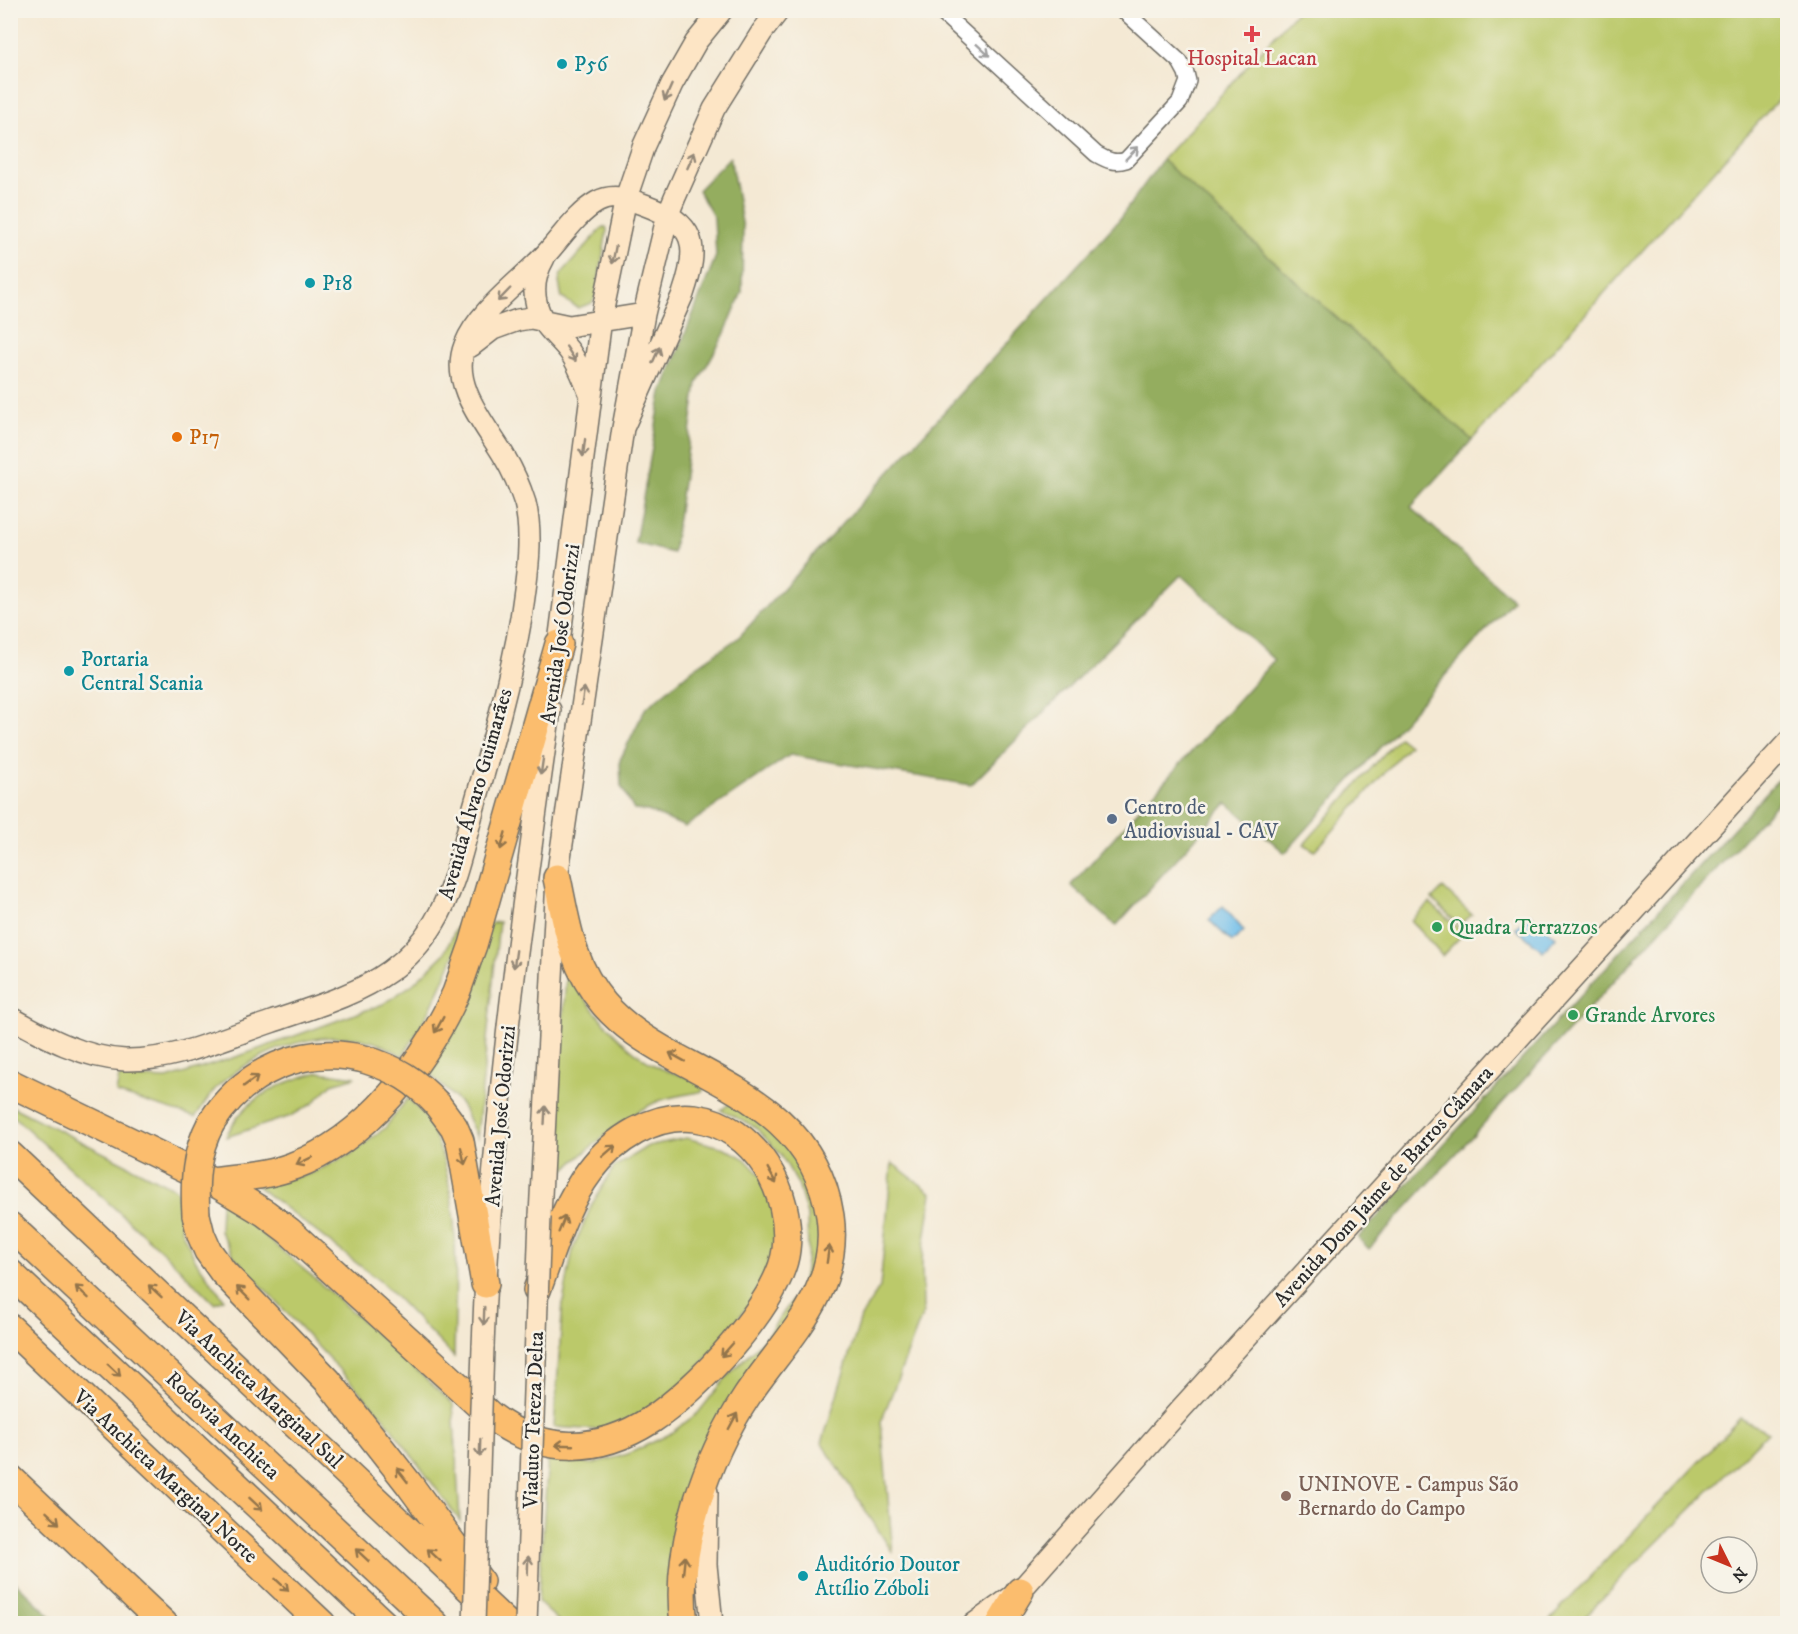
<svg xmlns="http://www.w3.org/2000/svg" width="1798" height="1634" font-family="'IM FELL DW Pica',serif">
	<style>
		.green { fill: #bbc96a; stroke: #737a4a; stroke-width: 1.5 }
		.forest { fill: #94ad5e; stroke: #606c44; stroke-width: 1.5 }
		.water { fill: #6fbeea; stroke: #4d748a; stroke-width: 1.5 }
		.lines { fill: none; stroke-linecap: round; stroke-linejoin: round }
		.street-casing { stroke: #716e66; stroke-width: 18 }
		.secondary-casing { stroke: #716e66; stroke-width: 24 }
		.highway-casing { stroke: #716e66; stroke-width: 30 }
		.street { stroke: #fff; stroke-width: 15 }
		.secondary { stroke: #fde5c5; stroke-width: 21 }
		.highway { stroke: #fbbd6e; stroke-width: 27 }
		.secondary-bridge-casing { stroke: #716e66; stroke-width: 24; stroke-linecap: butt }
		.highway-bridge-casing { stroke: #716e66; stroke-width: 30; stroke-linecap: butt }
		.secondary-bridge { stroke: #fde5c5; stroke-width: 21 }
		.highway-bridge { stroke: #fbbd6e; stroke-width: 27 }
		.oneway { stroke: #a0a0a0 }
		.oneway2 { stroke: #948878 }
		.oneway3 { stroke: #93744c }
		.health-dot { fill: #e0444e; stroke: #f7f3e8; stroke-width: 2 }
		.culture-dot { fill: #0f9aa8; stroke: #f7f3e8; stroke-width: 2 }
		.food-dot { fill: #e8710a; stroke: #f7f3e8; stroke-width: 2 }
		.service-dot { fill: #5c6f8a; stroke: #f7f3e8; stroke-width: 2 }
		.leisure-dot { fill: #2e9e5b; stroke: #f7f3e8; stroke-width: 2 }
		.education-dot { fill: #8d6e63; stroke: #f7f3e8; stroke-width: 2 }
		.labels { text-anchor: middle; stroke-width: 5; stroke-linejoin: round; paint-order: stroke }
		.health-label { font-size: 21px; fill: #be3a42; stroke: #f7f3e8 }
		.culture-label { font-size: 21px; fill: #0d838f; stroke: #f7f3e8; text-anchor: start }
		.food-label { font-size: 21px; fill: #c56008; stroke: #f7f3e8; text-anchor: start }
		.street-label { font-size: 21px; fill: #2b2b2b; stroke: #f7f3e8 }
		.service-label { font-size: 21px; fill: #4e5e75; stroke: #f7f3e8; text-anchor: start }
		.leisure-label { font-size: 21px; fill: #27864d; stroke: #f7f3e8; text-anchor: start }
		.education-label { font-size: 21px; fill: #785e54; stroke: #f7f3e8; text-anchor: start }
	</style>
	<rect width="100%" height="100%" fill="#f7f3e8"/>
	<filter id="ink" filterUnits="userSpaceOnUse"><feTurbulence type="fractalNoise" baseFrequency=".0167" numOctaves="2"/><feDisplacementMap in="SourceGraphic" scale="12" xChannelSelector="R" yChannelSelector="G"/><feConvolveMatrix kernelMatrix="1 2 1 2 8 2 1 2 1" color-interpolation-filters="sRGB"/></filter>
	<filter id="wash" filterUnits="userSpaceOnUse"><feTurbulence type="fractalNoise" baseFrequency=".008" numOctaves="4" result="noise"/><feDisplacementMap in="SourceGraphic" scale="24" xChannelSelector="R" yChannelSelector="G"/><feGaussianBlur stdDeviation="1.35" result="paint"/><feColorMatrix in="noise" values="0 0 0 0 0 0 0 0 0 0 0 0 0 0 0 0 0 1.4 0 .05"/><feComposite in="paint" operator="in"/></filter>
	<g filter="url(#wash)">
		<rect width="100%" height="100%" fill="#f4e9d4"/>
		<path class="green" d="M 1297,11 L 1787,11 L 1787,90 L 1472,440 L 1162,160 Z
			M 603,227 L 606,227 L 607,230 L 596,296 L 592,303 L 578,308 L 562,298 L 559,282 L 561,274 Z
			M 1399,737 L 1409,745 L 1315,851 L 1304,844 Z
			M 486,864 C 463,931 443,998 402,1056 C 347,1018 267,1043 220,1084 C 210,1093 203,1107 195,1117 L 116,1093 L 119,1077 L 167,1079 L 242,1055 L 383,1004 L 413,984 L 444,954 Z
			M 1443,888 L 1472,915 L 1459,925 L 1432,899 Z
			M 1430,903 L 1464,933 L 1442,956 L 1411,920 Z
			M 499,922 L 477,1137 L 461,1104 L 423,1067 L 487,924 Z
			M 566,974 C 590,1006 622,1050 660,1068 C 674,1074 690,1077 704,1082 L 703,1091 C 688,1095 668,1096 654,1103 C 616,1121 586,1154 553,1178 Z
			M 319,1072 L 356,1077 L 332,1084 L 312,1104 L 291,1116 L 226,1137 C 243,1098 279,1083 319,1072 Z
			M 408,1098 C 415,1106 424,1114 429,1123 C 464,1192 455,1282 454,1357 L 381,1282 L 257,1186 L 312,1173 L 351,1154 L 385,1128 Z
			M 735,1100 L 763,1118 L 812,1179 L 823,1246 L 808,1299 L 726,1406 L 676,1623 L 561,1623 L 538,1602 L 548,1458 L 592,1464 L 628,1454 L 668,1435 L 698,1413 L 725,1379 L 765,1338 L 802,1287 L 808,1250 L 807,1215 L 798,1184 L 781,1155 L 755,1127 L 721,1110 Z
			M 11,1106 L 177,1190 L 181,1229 L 196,1261 L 224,1299 L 214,1303 L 165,1254 L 11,1114 Z
			M 686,1138 L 725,1148 L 745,1159 L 762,1177 L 779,1225 L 770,1278 L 691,1378 L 640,1419 L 600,1430 L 554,1427 L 563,1302 L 573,1249 L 592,1204 L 614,1167 L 648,1146 Z
			M 892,1163 L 932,1193 L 922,1260 L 923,1313 L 881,1422 L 893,1553 L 822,1443 L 861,1317 L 880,1287 Z
			M 221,1201 C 302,1264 377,1334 453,1404 L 460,1521 L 384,1418 L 234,1256 L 220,1231 Z
			M 1740,1418 L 1768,1432 L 1634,1565 L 1579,1623 L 1547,1623 Z"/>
		<path class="forest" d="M 730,157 L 743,228 L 742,292 L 724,335 L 697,383 L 673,553 L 635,543 L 662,392 L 716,256 L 714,218 L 698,190 Z
			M 1162,160 L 1472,440 L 1411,507 L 1513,600 L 1285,853 L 1227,803 L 1116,926 L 1071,885 L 1274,660 L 1181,575 L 971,785 L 790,755 L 685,827 L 648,811 L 634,810 L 621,786 L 620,760 L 645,709 L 694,668 L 738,638 L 1118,221 Z
			M 1787,770 L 1787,792 L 1369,1249 L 1358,1238 Z
			M 10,1578 L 11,1578 L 58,1623 L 11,1623 Z"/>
		<path class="water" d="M 1223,906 L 1244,931 L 1232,942 L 1209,920 Z
			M 1530,914 L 1556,937 L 1543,951 L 1515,928 Z"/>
	</g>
	<g filter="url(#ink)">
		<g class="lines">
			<g class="street-casing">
				<path id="street" d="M 939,10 L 1096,154 C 1107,160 1114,164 1126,160 L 1180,102 L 1188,81 L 1186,73 L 1180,62 L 1123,10"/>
			</g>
			<g class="secondary-casing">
				<path id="secondary" d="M 544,258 C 533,277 531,299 543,320 C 550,332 562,341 570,352 C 579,365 584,380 590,394
					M 471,346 L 493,329 L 518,320 L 531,318 L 569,326 L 644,314
					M 557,658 L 601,319 L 626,198 L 644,145 L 672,84 L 696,42 L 722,10
					M 10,1017 C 45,1037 84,1058 125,1060 C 175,1061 224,1038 271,1022 C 311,1008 355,996 390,971 C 407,959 423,941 434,923 C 455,889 463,846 474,807 C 492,745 510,682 521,618 C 526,582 534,538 525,503 C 520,487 513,471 504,456 C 486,425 449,385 465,345 C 478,311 522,280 546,254 C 562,237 576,214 597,202 C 613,193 629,199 645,205 C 696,224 700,244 683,294 L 623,428
					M 540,1216 L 557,878 L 623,428 L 644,314 L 668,214 L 675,197 L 714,109 L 762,32 L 779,10
					M 483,1347 C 490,1134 520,922 550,710
					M 707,1492 L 706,1565 L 712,1624
					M 974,1624 L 1020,1591 L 1180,1410 L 1788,742"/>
			</g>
			<g class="highway-casing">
				<path id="highway" d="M 557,878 C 567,925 571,965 604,1004 C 623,1026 647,1041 672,1055 C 744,1094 816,1125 830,1216 C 841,1292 785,1339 747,1396 C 706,1458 674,1549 684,1624
					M 10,1083 L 212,1181 L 265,1213 L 289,1231 L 491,1416 C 542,1455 598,1454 651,1420 C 695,1392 780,1303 786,1250 C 793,1193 755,1126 695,1118 C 654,1113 613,1140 590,1171 C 564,1205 552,1250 537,1290
					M 437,1104 L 454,1127 L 460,1141 L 485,1284
					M 211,1123 C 244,1071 303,1044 364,1059
					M 10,1155 L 507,1624
					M 212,1181 C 240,1177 267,1176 293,1166 C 366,1140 426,1061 456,993 C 462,977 467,961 473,945 L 559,644
					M 196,1215 L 201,1235 L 208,1251 L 223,1272 L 328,1381 L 409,1484 L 480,1581
					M 10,1226 L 435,1624
					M 10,1273 L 384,1624
					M 10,1328 L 322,1624
					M 10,1478 L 164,1624
					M 1000,1624 L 1020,1591"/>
			</g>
			<use href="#street" class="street"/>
			<use href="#secondary" class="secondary"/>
			<use href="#highway" class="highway"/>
			<g class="secondary-bridge-casing">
				<path id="secondary-bridge" d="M 474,1624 L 483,1347
					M 526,1624 L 540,1216"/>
			</g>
			<g class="highway-bridge-casing">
				<path id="highway-bridge" d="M 364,1059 C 396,1069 415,1080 437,1104
					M 196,1215 C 194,1182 195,1153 211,1123"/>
			</g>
			<use href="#secondary-bridge" class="secondary-bridge"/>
			<use href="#highway-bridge" class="highway-bridge"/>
		</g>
		<defs><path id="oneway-shaft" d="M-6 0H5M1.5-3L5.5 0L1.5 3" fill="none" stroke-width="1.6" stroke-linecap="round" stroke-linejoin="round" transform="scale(1.5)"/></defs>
		<g class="oneway">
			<use href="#oneway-shaft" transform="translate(983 50) rotate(42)"/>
			<use href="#oneway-shaft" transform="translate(1132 153) rotate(-45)"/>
		</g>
		<g class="oneway2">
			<use href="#oneway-shaft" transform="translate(668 93) rotate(114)"/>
			<use href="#oneway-shaft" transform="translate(691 160) rotate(-66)"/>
			<use href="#oneway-shaft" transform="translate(614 255) rotate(101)"/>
			<use href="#oneway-shaft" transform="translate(504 295) rotate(134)"/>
			<use href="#oneway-shaft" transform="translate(571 354) rotate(57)"/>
			<use href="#oneway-shaft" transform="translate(656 355) rotate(-66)"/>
			<use href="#oneway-shaft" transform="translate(584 448) rotate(97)"/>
			<use href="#oneway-shaft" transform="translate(583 696) rotate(-81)"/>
			<use href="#oneway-shaft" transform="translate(542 766) rotate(98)"/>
			<use href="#oneway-shaft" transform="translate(515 959) rotate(98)"/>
			<use href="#oneway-shaft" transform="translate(545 1115) rotate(-87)"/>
			<use href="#oneway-shaft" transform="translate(484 1316) rotate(92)"/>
			<use href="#oneway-shaft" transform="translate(480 1448) rotate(92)"/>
			<use href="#oneway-shaft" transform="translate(528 1565) rotate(-88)"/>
		</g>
		<g class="oneway3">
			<use href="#oneway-shaft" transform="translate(503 841) rotate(106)"/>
			<use href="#oneway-shaft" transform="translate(439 1025) rotate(119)"/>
			<use href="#oneway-shaft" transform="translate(677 1057) rotate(-151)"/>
			<use href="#oneway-shaft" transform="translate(251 1081) rotate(-36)"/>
			<use href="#oneway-shaft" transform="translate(609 1151) rotate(-41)"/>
			<use href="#oneway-shaft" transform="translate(463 1156) rotate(77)"/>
			<use href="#oneway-shaft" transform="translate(304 1161) rotate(154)"/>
			<use href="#oneway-shaft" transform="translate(772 1176) rotate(61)"/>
			<use href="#oneway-shaft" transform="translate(562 1224) rotate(-68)"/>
			<use href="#oneway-shaft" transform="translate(828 1254) rotate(-82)"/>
			<use href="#oneway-shaft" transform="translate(155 1291) rotate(-137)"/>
			<use href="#oneway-shaft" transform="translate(82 1292) rotate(-137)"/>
			<use href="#oneway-shaft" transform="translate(243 1293) rotate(-135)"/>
			<use href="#oneway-shaft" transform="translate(727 1350) rotate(132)"/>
			<use href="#oneway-shaft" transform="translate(114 1370) rotate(43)"/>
			<use href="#oneway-shaft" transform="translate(733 1421) rotate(-62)"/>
			<use href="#oneway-shaft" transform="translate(564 1445) rotate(-178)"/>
			<use href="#oneway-shaft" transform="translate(402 1475) rotate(-128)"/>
			<use href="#oneway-shaft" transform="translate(256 1504) rotate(43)"/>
			<use href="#oneway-shaft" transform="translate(53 1518) rotate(43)"/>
			<use href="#oneway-shaft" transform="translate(362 1555) rotate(-137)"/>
			<use href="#oneway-shaft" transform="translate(434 1555) rotate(-137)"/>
			<use href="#oneway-shaft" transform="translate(684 1565) rotate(-84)"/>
			<use href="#oneway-shaft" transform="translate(282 1585) rotate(43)"/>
		</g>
	</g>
	<path class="health-dot" d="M1249 25h6v6h6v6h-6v6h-6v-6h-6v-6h6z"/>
	<g class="culture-dot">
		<circle cx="562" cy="64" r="6"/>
		<circle cx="310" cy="283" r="6"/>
		<circle cx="69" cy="671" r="6"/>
		<circle cx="803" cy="1576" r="6"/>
	</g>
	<circle class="food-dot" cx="177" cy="437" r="6"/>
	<circle class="service-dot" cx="1112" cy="819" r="6"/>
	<g class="leisure-dot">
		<circle cx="1437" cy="927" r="6"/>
		<circle cx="1573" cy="1015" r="6"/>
	</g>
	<circle class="education-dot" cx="1286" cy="1496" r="6"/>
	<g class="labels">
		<g class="health-label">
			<text x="1252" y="65">Hospital Lacan</text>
		</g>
		<g class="culture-label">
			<text x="574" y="71">P56</text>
			<text x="322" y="290">P18</text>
			<text x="81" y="666">Portaria<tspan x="81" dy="24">Central Scania</tspan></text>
			<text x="815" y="1571">Auditório Doutor<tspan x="815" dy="24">Attílio Zóboli</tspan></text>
		</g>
		<g class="food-label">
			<text x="189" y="444">P17</text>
		</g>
		<g class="street-label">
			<text transform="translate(560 634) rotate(-82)" y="7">Avenida José Odorizzi</text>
			<text transform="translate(475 794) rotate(-74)" y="7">Avenida Álvaro Guimarães</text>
			<text transform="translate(500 1116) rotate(-85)" y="7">Avenida José Odorizzi</text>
			<text transform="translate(1383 1186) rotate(-48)" y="7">Avenida Dom Jaime de Barros Câmara</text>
			<text transform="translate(259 1389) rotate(43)" y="7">Via Anchieta Marginal Sul</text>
			<text transform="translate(533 1420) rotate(-88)" y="7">Viaduto Tereza Delta</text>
			<text transform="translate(223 1425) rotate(43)" y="7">Rodovia Anchieta</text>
			<text transform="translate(166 1476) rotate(43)" y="7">Via Anchieta Marginal Norte</text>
		</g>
		<g class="service-label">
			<text x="1124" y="814">Centro de<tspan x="1124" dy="24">Audiovisual - CAV</tspan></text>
		</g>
		<g class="leisure-label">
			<text x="1449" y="934">Quadra Terrazzos</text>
			<text x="1585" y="1022">Grande Arvores</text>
		</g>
		<g class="education-label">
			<text x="1298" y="1491">UNINOVE - Campus São<tspan x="1298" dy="24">Bernardo do Campo</tspan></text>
		</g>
	</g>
	<rect width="1798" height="1634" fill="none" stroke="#f7f3e8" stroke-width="36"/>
	<g transform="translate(1729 1565) rotate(133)"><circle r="28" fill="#f7f3e8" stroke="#a5a39c" stroke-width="1.5"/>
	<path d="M0-4.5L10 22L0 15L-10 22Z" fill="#c8321e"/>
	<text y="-9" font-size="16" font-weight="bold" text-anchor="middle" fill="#2b2b2b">N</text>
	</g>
</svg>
